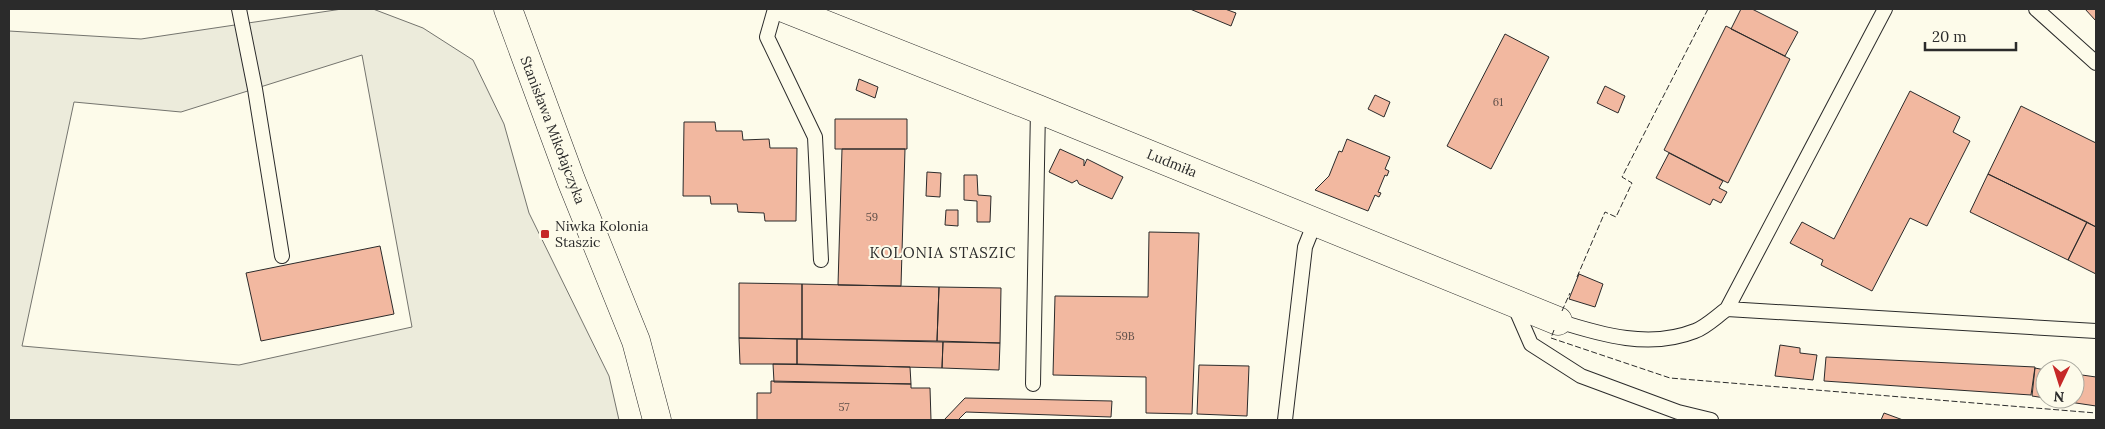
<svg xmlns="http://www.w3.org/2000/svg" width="2105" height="429" font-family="Lora,serif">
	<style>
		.green { fill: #ecebdb; stroke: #74746e; fill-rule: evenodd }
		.building { fill: #f2b8a0; stroke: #2b2b2b }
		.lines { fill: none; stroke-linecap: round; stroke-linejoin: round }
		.service-casing { stroke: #2b2b2b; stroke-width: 16 }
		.minor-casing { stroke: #2b2b2b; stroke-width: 29 }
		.tertiary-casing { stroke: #2b2b2b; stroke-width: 29 }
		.service { stroke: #fdfbea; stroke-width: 14 }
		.minor { stroke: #fdfbea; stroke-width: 28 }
		.tertiary { stroke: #fdfbea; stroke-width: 28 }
		.fence { stroke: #2b2b2b; stroke-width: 1; stroke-dasharray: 6 2.5; stroke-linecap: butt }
		.poi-dot { fill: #c62828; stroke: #fdfbea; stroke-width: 2 }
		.labels { text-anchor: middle; stroke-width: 4; stroke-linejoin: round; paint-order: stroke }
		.number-label { font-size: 11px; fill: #5d4e48 }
		.street-label { font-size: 14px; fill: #2b2b2b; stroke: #fdfbea }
		.poi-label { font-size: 14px; fill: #2b2b2b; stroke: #fdfbea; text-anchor: start }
		.neighbourhood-label { font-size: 15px; letter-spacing: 1px; fill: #2b2b2b; stroke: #fdfbea }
	</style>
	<rect width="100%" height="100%" fill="#fdfbea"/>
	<path class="green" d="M 342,9 L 373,9 L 423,28 L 473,60 L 504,124 L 529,213 L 609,376 L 619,420 L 9,420 L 9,31 L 141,39 ZM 362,55 L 412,327 L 239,365 L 22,346 L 74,102 L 181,112 Z"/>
	<path class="building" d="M 1190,9 L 1225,9 L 1236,13 L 1231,26 Z
		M 1741,9 L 1752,9 L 1798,32 L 1785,56 L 1731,29 Z
		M 2085,9 L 2096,9 L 2096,21 Z
		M 1726,26 L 1790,59 L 1728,183 L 1664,150 Z
		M 1505,34 L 1549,57 L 1491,169 L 1447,146 Z
		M 859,79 L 878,87 L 875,98 L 856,90 Z
		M 1605,86 L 1625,96 L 1618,113 L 1597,103 Z
		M 1910,91 L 1960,117 L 1953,132 L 1970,141 L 1927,226 L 1910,218 L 1872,291 L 1821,265 L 1823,260 L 1790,243 L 1802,222 L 1834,239 Z
		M 1375,95 L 1390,102 L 1384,117 L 1368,109 Z
		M 2021,106 L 2096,143 L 2096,227 L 1988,174 Z
		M 835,119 L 907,119 L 907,149 L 835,149 Z
		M 684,122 L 715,122 L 716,131 L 742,131 L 743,140 L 769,139 L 770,148 L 797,148 L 796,221 L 765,221 L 764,213 L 738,212 L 737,204 L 711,204 L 710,196 L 683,196 Z
		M 1347,139 L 1390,157 L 1385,169 L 1389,171 L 1387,176 L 1385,175 L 1378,192 L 1381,193 L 1379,197 L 1375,195 L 1368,211 L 1315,190 L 1329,176 L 1339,151 L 1342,152 Z
		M 842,149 L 905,149 L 901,286 L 838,285 Z
		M 1060,149 L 1084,160 L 1084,166 L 1087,159 L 1123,177 L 1112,199 L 1079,184 L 1077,180 L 1072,183 L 1049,172 Z
		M 1669,153 L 1723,181 L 1719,188 L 1727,192 L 1721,203 L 1713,199 L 1710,205 L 1656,178 Z
		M 927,172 L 941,173 L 940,197 L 926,196 Z
		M 1988,174 L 2087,222 L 2068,260 L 1970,212 Z
		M 964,175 L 977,175 L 978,195 L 991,196 L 990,222 L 977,222 L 977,201 L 964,200 Z
		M 946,210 L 958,210 L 958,226 L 945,225 Z
		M 2087,222 L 2096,227 L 2096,274 L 2068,260 Z
		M 1149,232 L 1199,233 L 1192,414 L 1146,413 L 1146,377 L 1053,375 L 1055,296 L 1148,297 Z
		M 380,246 L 394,314 L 261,341 L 246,273 Z
		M 1579,274 L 1603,284 L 1595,307 L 1569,299 Z
		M 739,283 L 802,284 L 802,339 L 739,338 Z
		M 802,284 L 939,287 L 937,341 L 802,339 Z
		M 939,287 L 1001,288 L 1000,343 L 937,341 Z
		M 739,338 L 797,339 L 797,364 L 740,364 Z
		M 797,339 L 943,342 L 942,368 L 797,364 Z
		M 943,342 L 1000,343 L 999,370 L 942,368 Z
		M 1780,345 L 1800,348 L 1800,353 L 1817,355 L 1813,380 L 1775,376 Z
		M 1826,357 L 2035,367 L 2031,395 L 1824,381 Z
		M 773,364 L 910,367 L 911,384 L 774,382 Z
		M 1199,365 L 1249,366 L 1247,416 L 1197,414 Z
		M 2035,368 L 2045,370 L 2045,398 L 2032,396 Z
		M 2075,374 L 2096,377 L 2096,406 L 2049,399 L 2075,399 Z
		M 771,381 L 911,384 L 911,388 L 930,388 L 931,420 L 757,420 L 757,393 L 771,393 Z
		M 965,398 L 1112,401 L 1111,417 L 966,412 L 958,420 L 944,420 Z
		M 1884,413 L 1903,420 L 1881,420 Z"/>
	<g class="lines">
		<g class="service-casing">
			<path id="service" d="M 239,9 L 255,89 L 282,256
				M 775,9 L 767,37 L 815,137 L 821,260
				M 2036,9 L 2096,63
				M 1514,305 L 1531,344 L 1581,376 L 1678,412 L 1711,420
				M 1727,309 L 2096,331
				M 1558,321 C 1602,335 1650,349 1695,331 C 1706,327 1717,316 1727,309 L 1885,9
				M 1033,384 L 1038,109
				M 1285,420 L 1305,247 L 1315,222"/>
		</g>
		<g class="minor-casing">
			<path id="minor" d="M 786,9 L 1038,109 L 1558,321"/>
		</g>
		<g class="tertiary-casing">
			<path id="tertiary" d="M 508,9 L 571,180 L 636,341 L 657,420"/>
		</g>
		<use href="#service" class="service"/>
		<use href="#minor" class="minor"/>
		<use href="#tertiary" class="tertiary"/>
		<path class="fence" d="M 1577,277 L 1605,212 L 1616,217 L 1632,183 L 1622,177 L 1708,9
			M 1562,311 L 1570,293
			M 1554,330 L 1551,338 L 1670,378 L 2096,413"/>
	</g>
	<rect class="poi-dot" x="540" y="229" width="10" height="10" rx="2.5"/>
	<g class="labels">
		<g class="number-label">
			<text x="1498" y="106">61</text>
			<text x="872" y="221">59</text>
			<text x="1125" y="340">59B</text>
			<text x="844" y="411">57</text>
		</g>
		<g class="street-label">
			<text transform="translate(553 130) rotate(69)" y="5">Stanisława Mikołajczyka</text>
			<text transform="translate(1172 163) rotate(22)" y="5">Ludmiła</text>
		</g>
		<g class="poi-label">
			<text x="555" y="231">Niwka Kolonia<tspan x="555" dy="16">Staszic</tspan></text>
		</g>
		<g class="neighbourhood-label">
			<text x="943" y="258">KOLONIA STASZIC</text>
		</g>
	</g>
	<rect width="2105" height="429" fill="none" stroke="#2b2b2b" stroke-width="20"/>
	<g transform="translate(2060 384) rotate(184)"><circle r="24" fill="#fdfbea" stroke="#a9a89e"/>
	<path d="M0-4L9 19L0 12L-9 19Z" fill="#c62828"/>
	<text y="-8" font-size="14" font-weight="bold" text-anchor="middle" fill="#2b2b2b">N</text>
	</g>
	<path d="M1925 42v8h91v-8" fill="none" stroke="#2b2b2b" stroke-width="2.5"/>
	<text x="1932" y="42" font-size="15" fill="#2b2b2b" stroke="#fdfbea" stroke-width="4" paint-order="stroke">20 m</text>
</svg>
